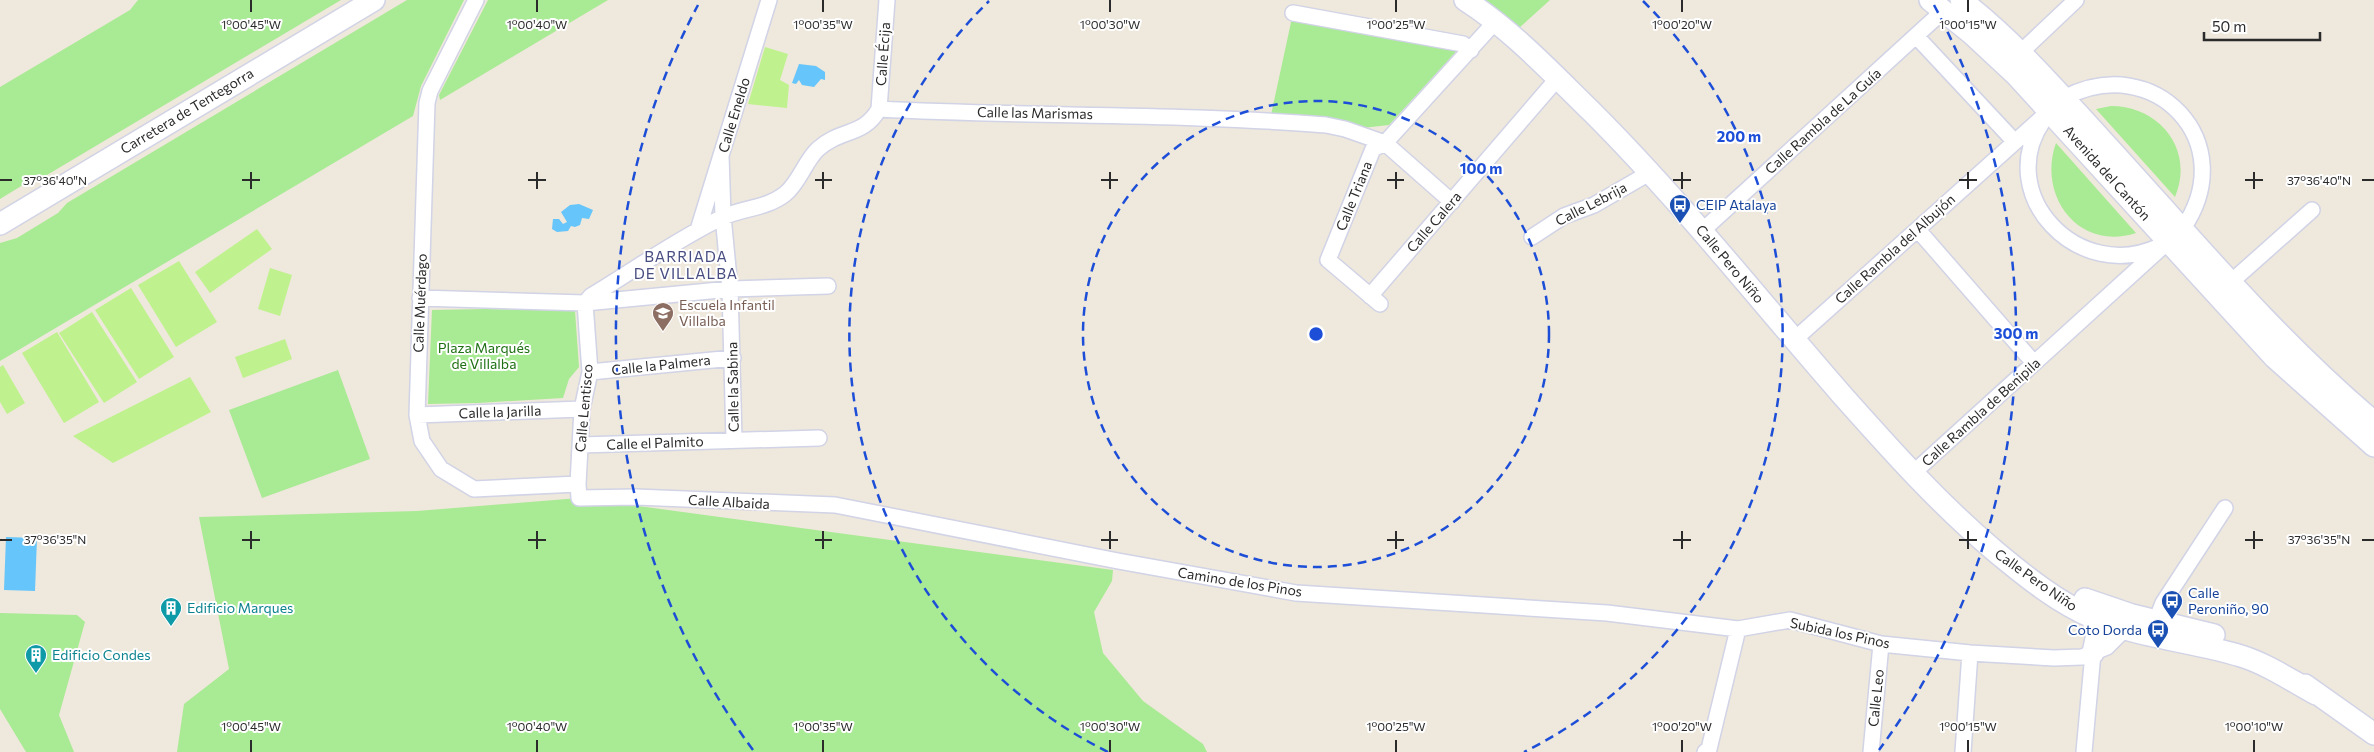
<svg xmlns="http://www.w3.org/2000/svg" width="2374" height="752" font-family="Commissioner,sans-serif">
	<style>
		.green { fill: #a9ea94 }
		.pitch { fill: #bff28e }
		.water { fill: #66c5fa }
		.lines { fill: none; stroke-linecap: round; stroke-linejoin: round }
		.street-casing { stroke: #d1d3e6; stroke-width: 18 }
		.secondary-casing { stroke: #d1d3e6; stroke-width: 24 }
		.street { stroke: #fff; stroke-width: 15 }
		.secondary { stroke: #fff; stroke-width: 21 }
		.ticks { fill: none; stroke: #2b2b2b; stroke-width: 2 }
		.ring { fill: none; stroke: #1d4ed8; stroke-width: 2.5; stroke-dasharray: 9 6 }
		.labels { text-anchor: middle; stroke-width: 4; stroke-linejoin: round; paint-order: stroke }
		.street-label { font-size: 14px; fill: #2b2b2b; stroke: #fff }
		.transit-label { font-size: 14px; fill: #164399; stroke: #fff; text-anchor: start }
		.education-label { font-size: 14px; fill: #785e54; stroke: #fff; text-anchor: start }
		.park-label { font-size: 14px; fill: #1e7113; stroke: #fff }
		.culture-label { font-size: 14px; fill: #0d838f; stroke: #fff; text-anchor: start }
		.neighbourhood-label { font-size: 15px; letter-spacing: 1px; fill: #474c81; stroke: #fff }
		.ticks-label { font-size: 12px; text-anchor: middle; fill: #2b2b2b; stroke: #fff; stroke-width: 4; stroke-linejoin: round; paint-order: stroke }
		.centre { fill: #1d4ed8; stroke: #fff; stroke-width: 2.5 }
		.ring-label { font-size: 15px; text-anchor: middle; font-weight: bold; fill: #1d4ed8; stroke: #fff; stroke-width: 4; stroke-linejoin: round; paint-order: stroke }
	</style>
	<rect width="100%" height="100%" fill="#efe8dc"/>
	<path class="green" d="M 138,0 L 341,0 L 47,175 L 36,177 L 0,199 L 0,87 L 130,10 Z
		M 407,0 L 464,0 L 421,86 L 413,116 L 0,361 L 0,243 L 17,238 L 58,213 L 67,203 Z
		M 488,0 L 608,0 L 440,100 L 439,95 Z
		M 1485,0 L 1550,0 L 1519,28 Z
		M 1293,13 L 1463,44 L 1389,125 L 1362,128 L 1271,115 Z
		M 2111,106 C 2159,106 2195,149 2175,197 L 2096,109 Z
		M 2056,143 L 2136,233 C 2079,252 2037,196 2056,143 Z
		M 486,309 L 575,311 L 579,367 L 569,379 L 563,398 L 478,403 L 428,404 L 432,310 Z
		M 338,370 L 370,459 L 262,498 L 229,410 Z
		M 579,498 L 1113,570 L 1112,581 L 1094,612 L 1103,653 L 1143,701 L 1203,744 L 1207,752 L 177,752 L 184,704 L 229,669 L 199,517 L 417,511 Z
		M 0,613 L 77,615 L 85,622 L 59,715 L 74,752 L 26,752 L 0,709 Z"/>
	<path class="pitch" d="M 765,47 L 788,54 L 780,80 L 789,85 L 787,108 L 748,104 Z
		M 257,229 L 272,249 L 210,293 L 195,272 Z
		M 179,261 L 217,322 L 176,347 L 138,285 Z
		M 270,268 L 292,275 L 280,316 L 258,309 Z
		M 131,288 L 174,357 L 139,379 L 95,310 Z
		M 92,312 L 137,382 L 104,403 L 59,333 Z
		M 57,332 L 99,402 L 64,423 L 22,353 Z
		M 285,339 L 292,359 L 243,378 L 235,357 Z
		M 3,365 L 25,403 L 7,414 L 0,402 L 0,367 Z
		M 190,377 L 211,412 L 113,463 L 73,436 Z"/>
	<path class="water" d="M 799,64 L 816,66 L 825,72 L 825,80 L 821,79 L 814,87 L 802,85 L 799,80 L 796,84 L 792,83 Z
		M 579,204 L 593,210 L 589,219 L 582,218 L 580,225 L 575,227 L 571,226 L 568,231 L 557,232 L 552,229 L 553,219 L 559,219 L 563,224 L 567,222 L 561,212 L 570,205 Z
		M 6,537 L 37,538 L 35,591 L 4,590 Z"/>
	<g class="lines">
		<g class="street-casing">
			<path id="street" d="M 476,0 L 430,91 L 427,103 L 417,415 L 422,441 L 441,469 L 474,489 L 578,484
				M 1293,13 L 1463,44 L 1471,50
				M 1916,36 L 2015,142
				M 2020,53 L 2076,0
				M 879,109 C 1028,117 1178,113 1326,125 L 1345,129 L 1385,143 L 1452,202
				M 2043,121 C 1993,194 2078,285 2160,246
				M 721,155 L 723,216 L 730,289 L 734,440
				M 698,230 L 769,0
				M 1918,230 L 2034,363
				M 1702,231 L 1943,11
				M 1532,237 L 1564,216 L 1594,205 L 1651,172
				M 2231,282 L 2312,210
				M 828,286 L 730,289 L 585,303 L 590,372 L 582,409 L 578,484 L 579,498 L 636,497 L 835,505 L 1118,561 L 1296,593 L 1607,613 L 1738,629 L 1790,620 L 1881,644 L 1970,653 L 2054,658 L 2082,657 L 2107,647 L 2125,629
				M 1370,296 L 1557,79
				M 420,298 L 585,303 L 591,296 C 634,270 676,240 721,218 C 741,208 766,209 785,194 C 799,183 805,161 818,149 C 841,128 863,137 879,109 L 887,0
				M 1380,304 L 1328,260 L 1373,149 L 1385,143 L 1495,22
				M 1794,340 L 2064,98 C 2155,50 2242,143 2183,228 L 1912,474
				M 590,372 L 733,358
				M 417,415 L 582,409
				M 581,445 L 819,438
				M 2156,621 L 2163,603 L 2225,508
				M 1705,752 L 1709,749 L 1738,629
				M 1871,752 L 1881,644
				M 1963,752 L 1970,653
				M 2084,752 L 2093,653"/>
		</g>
		<g class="secondary-casing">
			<path id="secondary" d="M 1465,0 C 1512,30 1552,73 1592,112 C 1681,201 1759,300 1842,395 C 1891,450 1939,504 1996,552 C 2025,576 2058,603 2094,618 C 2141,638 2192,641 2241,656 C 2267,664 2292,681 2316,694
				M 1930,0 L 1972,34 L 2015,74 L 2274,357 L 2374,446
				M 1961,0 C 2013,40 2056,90 2101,139 C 2189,235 2273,337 2374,422
				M 0,224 L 374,0
				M 2085,599 L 2132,615 L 2214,635
				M 2092,617 L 2097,634 L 2093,653
				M 2305,685 L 2374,734"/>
		</g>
		<use href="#street" class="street"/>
		<use href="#secondary" class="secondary"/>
	</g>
	<path class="ticks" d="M 251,0 L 251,12M 537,0 L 537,12M 823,0 L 823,12M 1110,0 L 1110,12M 1396,0 L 1396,12M 1682,0 L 1682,12M 1968,0 L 1968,12M 251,172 L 251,189M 537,172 L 537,189M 823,172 L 823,189M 1110,172 L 1110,189M 1396,172 L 1396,189M 1682,172 L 1682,189M 1968,172 L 1968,189M 2254,172 L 2254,189M 0,180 L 12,180M 242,180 L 260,180M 528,180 L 546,180M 815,180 L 832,180M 1101,180 L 1118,180M 1387,180 L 1404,180M 1673,180 L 1691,180M 1959,180 L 1977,180M 2245,180 L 2263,180M 2362,180 L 2374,180M 251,531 L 251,549M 537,531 L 537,549M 823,531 L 823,549M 1110,531 L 1110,549M 1396,531 L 1396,549M 1682,531 L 1682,549M 1968,531 L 1968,549M 2254,531 L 2254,549M 0,540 L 12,540M 242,540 L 260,540M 528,540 L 546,540M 815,540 L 832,540M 1101,540 L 1118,540M 1387,540 L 1404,540M 1673,540 L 1691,540M 1959,540 L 1977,540M 2245,540 L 2263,540M 2362,540 L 2374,540M 251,740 L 251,752M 537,740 L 537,752M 823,740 L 823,752M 1110,740 L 1110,752M 1396,740 L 1396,752M 1682,740 L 1682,752M 1968,740 L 1968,752M 2254,740 L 2254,752"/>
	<g class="ring">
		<circle cx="1316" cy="334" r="233"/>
		<path d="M1108 752A467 467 0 0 1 989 1M1643 1A467 467 0 0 1 1524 752"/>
		<path d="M753 750A700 700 0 0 1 698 5M1934 5A700 700 0 0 1 1879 750"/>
	</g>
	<defs>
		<g id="bus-pin" transform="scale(1.125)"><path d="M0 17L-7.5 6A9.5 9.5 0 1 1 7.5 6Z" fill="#1a4fb4" stroke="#fff"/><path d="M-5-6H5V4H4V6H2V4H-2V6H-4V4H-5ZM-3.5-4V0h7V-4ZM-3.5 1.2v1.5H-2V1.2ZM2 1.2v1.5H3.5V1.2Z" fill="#fff"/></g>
		<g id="school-pin" transform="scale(1.125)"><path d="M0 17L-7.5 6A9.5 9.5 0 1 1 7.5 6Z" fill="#8d6e63" stroke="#fff"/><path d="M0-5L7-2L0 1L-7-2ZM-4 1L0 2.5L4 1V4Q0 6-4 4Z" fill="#fff"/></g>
		<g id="building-pin" transform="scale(1.125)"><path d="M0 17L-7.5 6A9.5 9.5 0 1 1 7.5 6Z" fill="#0f9aa8" stroke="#fff"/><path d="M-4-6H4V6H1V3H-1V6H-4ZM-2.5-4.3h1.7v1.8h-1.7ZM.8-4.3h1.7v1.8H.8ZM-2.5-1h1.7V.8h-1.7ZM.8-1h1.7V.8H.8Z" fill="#fff"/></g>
	</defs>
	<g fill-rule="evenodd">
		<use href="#bus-pin" x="1680" y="205"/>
		<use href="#school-pin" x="663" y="313"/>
		<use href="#bus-pin" x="2172" y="601"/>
		<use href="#building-pin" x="171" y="608"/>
		<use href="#bus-pin" x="2158" y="630"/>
		<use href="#building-pin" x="36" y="655"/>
	</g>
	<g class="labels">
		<g class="street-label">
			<text transform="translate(883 54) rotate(-86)" y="5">Calle Écija</text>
			<text transform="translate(187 111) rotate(-31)" y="5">Carretera de Tentegorra</text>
			<text transform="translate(1035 113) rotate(1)" y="5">Calle las Marismas</text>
			<text transform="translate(734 115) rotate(-73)" y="5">Calle Eneldo</text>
			<text transform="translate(1823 121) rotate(-42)" y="5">Calle Rambla de La Guía</text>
			<text transform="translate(2107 173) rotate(48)" y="5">Avenida del Cantón</text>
			<text transform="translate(1354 196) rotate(-68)" y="5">Calle Triana</text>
			<text transform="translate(1591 204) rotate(-27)" y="5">Calle Lebrija</text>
			<text transform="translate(1434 222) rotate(-49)" y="5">Calle Calera</text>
			<text transform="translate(1895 249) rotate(-42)" y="5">Calle Rambla del Albujón</text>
			<text transform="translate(1730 264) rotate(50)" y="5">Calle Pero Niño</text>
			<text transform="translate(420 303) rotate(-88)" y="5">Calle Muérdago</text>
			<text transform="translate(661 365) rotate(-6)" y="5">Calle la Palmera</text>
			<text transform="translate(733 387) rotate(-91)" y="5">Calle la Sabina</text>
			<text transform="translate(584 408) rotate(-85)" y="5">Calle Lentisco</text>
			<text transform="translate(500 412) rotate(-2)" y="5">Calle la Jarilla</text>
			<text transform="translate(1981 412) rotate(-42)" y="5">Calle Rambla de Benipila</text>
			<text transform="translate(655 443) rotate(-2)" y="5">Calle el Palmito</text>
			<text transform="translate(729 502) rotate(3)" y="5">Calle Albaida</text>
			<text transform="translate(2036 580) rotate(35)" y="5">Calle Pero Niño</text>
			<text transform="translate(1240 582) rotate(9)" y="5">Camino de los Pinos</text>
			<text transform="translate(1840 633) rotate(12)" y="5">Subida los Pinos</text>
			<text transform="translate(1876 698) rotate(-84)" y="5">Calle Leo</text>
		</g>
		<g class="transit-label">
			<text x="1696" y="210">CEIP Atalaya</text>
			<text x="2188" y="598">Calle<tspan x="2188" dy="16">Peroniño, 90</tspan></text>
			<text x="2142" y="635" text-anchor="end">Coto Dorda</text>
		</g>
		<g class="education-label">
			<text x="679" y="310">Escuela Infantil<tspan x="679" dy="16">Villalba</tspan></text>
		</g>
		<g class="park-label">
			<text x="484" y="353">Plaza Marqués<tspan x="484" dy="16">de Villalba</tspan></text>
		</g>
		<g class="culture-label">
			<text x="187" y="613">Edificio Marques</text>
			<text x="52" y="660">Edificio Condes</text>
		</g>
		<g class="neighbourhood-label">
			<text x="686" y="262">BARRIADA<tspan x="686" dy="17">DE VILLALBA</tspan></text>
		</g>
	</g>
	<g class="ticks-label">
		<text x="251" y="29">1°00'45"W</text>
		<text x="537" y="29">1°00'40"W</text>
		<text x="823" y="29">1°00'35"W</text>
		<text x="1110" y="29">1°00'30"W</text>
		<text x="1396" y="29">1°00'25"W</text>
		<text x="1682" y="29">1°00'20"W</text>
		<text x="1968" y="29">1°00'15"W</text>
		<text x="55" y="185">37°36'40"N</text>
		<text x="2319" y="185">37°36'40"N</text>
		<text x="55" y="544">37°36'35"N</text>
		<text x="2319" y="544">37°36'35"N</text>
		<text x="251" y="731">1°00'45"W</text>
		<text x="537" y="731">1°00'40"W</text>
		<text x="823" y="731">1°00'35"W</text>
		<text x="1110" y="731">1°00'30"W</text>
		<text x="1396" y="731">1°00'25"W</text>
		<text x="1682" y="731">1°00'20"W</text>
		<text x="1968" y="731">1°00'15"W</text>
		<text x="2254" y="731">1°00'10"W</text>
	</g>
	<circle cx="1316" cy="334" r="8" class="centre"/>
	<g class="ring-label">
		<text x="1739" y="142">200 m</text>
		<text x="1481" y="174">100 m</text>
		<text x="2016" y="339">300 m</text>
	</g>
	<path d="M2204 32v8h116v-8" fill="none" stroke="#2b2b2b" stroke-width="2.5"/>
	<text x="2212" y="32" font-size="15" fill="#2b2b2b" stroke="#ffffff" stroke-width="4" paint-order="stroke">50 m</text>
</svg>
